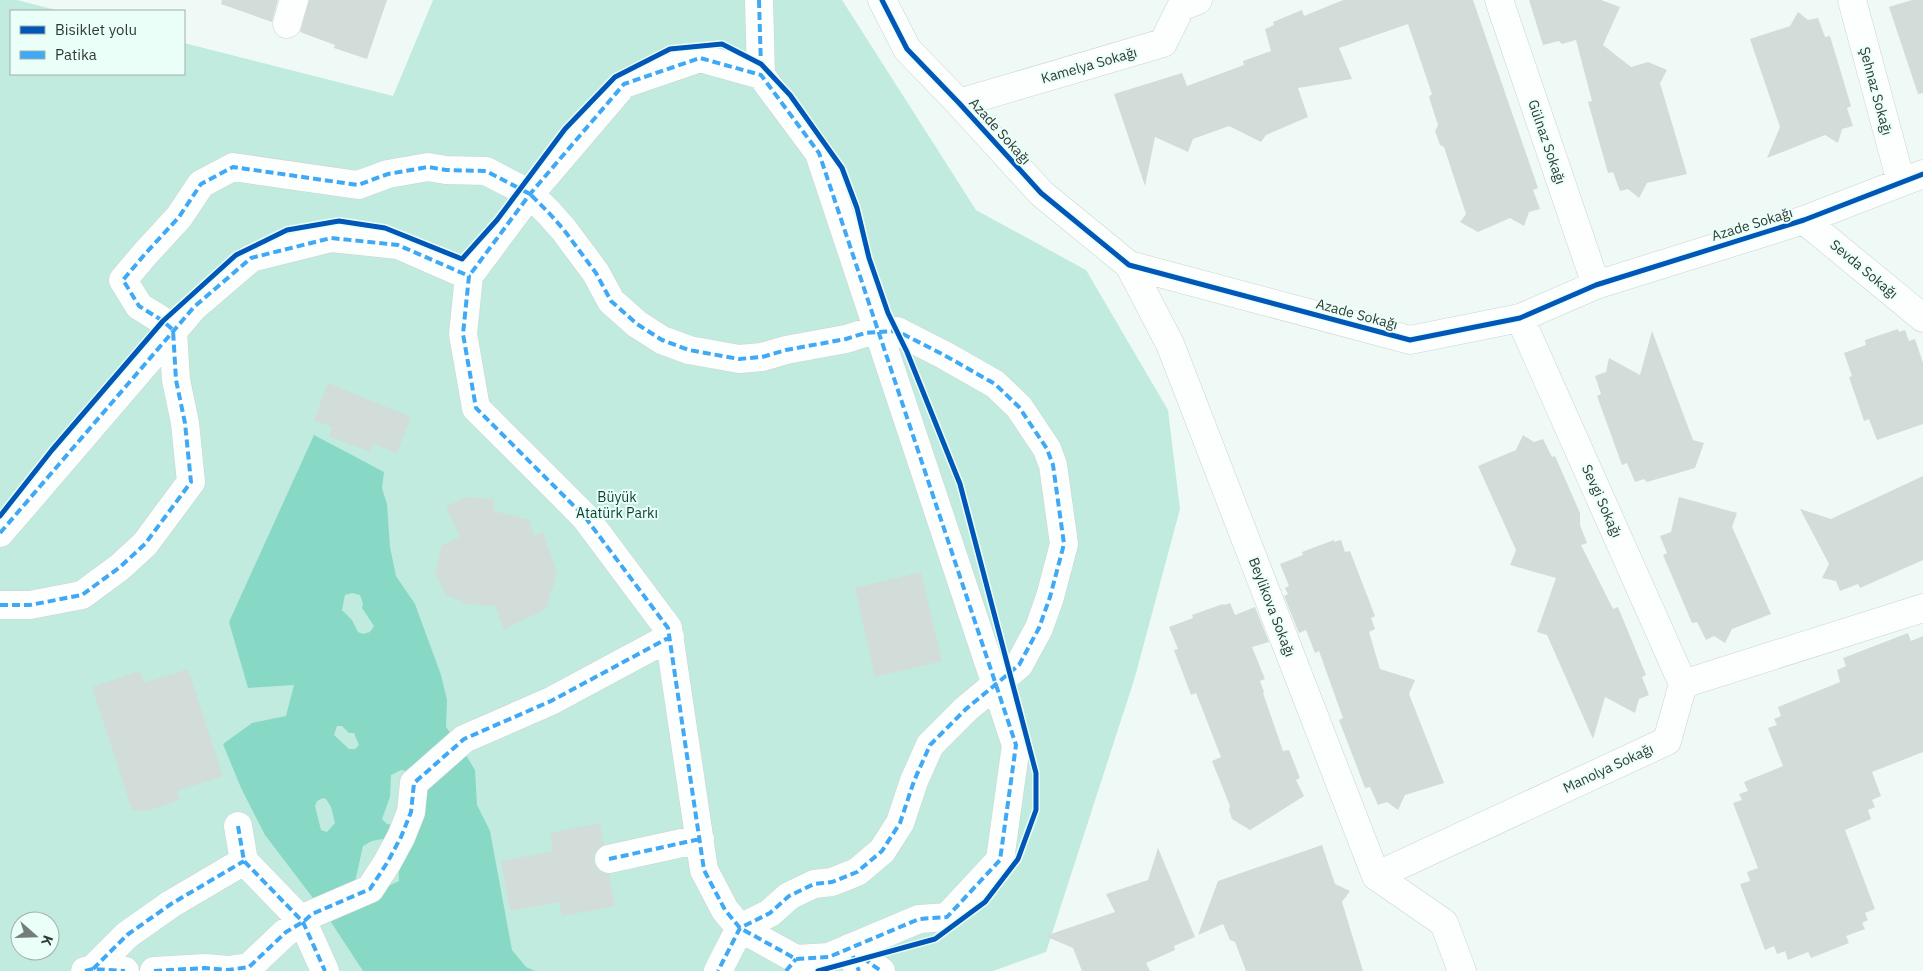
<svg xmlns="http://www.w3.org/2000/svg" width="1923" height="971" font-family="'IBM Plex Sans',sans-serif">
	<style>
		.green { fill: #c2ebdf; fill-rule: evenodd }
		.water { fill: #87d9c5; fill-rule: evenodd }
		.building { fill: #d2dcd9 }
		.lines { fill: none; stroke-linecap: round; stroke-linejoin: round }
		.minor-casing { stroke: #cad4d1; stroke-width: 29 }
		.minor { stroke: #fdfefe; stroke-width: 28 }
		.quiet { stroke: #3fa9f5; stroke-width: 4; stroke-dasharray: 8 4; stroke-linecap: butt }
		.cycleway-casing { stroke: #eafff8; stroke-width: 8 }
		.cycleway { stroke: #0057b8; stroke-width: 5 }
		.labels { text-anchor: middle; stroke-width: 4; stroke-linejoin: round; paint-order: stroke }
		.street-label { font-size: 14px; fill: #303a37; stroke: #eafff8 }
		.park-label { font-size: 14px; fill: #0b3f33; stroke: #eafff8 }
	</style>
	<rect width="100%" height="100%" fill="#effaf7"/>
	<path class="green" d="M 0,0 L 17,0 L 60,11 L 11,11 L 11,74 L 184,74 L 184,43 L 393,96 L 433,0 L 842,0 L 976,210 L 1086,270 L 1168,410 L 1180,509 L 1135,677 L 1046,952 L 993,971 L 0,971 ZM 20,921 L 50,921 L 50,951 L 20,951 Z"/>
	<path class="water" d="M 314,435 L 384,472 L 382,488 L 387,504 L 390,547 L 396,576 L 415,604 L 441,675 L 447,700 L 446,727 L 463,750 L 475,770 L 477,805 L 490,831 L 512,950 L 526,967 L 535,971 L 363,971 L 329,919 L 265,835 L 241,788 L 223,744 L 252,723 L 286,716 L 294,685 L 248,688 L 229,622 ZM 352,593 L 360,595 L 363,604 L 362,608 L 374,626 L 370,632 L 363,634 L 358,632 L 352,620 L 342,610 L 345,595 ZM 337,726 L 342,726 L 349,733 L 354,733 L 359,745 L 355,749 L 349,749 L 334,735 ZM 401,770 L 412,772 L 395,825 L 387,824 L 382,819 L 390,797 L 391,775 ZM 323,798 L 326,799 L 331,807 L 335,823 L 327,832 L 321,830 L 315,806 L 317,801 ZM 382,839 C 397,849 399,863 399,881 L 386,887 L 355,882 L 363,846 L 372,841 Z"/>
	<path class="building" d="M 222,0 L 278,0 L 272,22 L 221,4 Z
		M 309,0 L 387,0 L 367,59 L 334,48 L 335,45 L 300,32 Z
		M 1343,0 L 1473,0 L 1538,188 L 1533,190 L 1540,209 L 1529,212 L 1524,226 L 1510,218 L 1478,232 L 1460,222 L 1466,214 L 1444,147 L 1440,145 L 1435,131 L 1438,125 L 1429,97 L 1432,94 L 1408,24 L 1339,48 L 1352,79 L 1298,88 L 1308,117 L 1266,135 L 1261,142 L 1229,126 L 1193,139 L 1188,152 L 1155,137 L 1145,186 L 1114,94 L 1182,73 L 1187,86 L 1244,65 L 1243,61 L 1271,51 L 1265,29 L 1274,25 L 1273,22 L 1302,10 L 1304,16 Z
		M 1529,0 L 1601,0 L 1620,7 L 1603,45 L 1631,67 L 1648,62 L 1667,70 L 1660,83 L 1687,174 L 1647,183 L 1639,198 L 1628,189 L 1620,191 L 1613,172 L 1608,173 L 1588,102 L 1592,101 L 1576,40 L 1562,44 L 1559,41 L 1543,45 Z
		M 1912,0 L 1923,0 L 1923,93 L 1918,94 L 1889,7 Z
		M 1798,12 L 1808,20 L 1818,18 L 1825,37 L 1830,36 L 1851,106 L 1847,108 L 1853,126 L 1842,129 L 1838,143 L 1825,135 L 1767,158 L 1780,127 L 1750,39 L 1790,26 Z
		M 1898,329 L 1899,332 L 1905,330 L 1909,341 L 1915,339 L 1923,363 L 1923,424 L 1877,440 L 1869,419 L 1864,421 L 1849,377 L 1852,376 L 1844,353 L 1866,345 L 1865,340 Z
		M 1652,331 L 1693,440 L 1704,443 L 1695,468 L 1647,482 L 1644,479 L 1635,482 L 1627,463 L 1622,465 L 1597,396 L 1601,394 L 1595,376 L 1606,372 L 1609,358 L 1640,375 Z
		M 328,383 L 411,417 L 397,453 L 372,444 L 370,452 L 329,436 L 332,427 L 314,420 Z
		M 1523,435 L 1534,442 L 1543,439 L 1552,457 L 1555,456 L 1580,513 L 1580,525 L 1587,543 L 1581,545 L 1613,609 L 1618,607 L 1646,675 L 1642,677 L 1649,695 L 1639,699 L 1635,713 L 1605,697 L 1593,739 L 1547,635 L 1537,632 L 1556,578 L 1510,565 L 1516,550 L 1478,466 L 1516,450 Z
		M 1923,476 L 1923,560 L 1860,588 L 1858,584 L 1840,591 L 1836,581 L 1822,578 L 1829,564 L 1800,509 L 1831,519 Z
		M 465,497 L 493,499 L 494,511 L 529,520 L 534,536 L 543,532 L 557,573 L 546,609 L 504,629 L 495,606 L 468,604 L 446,595 L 435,573 L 442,545 L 460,537 L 446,507 Z
		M 1679,497 L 1737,513 L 1732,527 L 1771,614 L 1732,629 L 1725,643 L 1714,636 L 1706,640 L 1697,622 L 1692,623 L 1663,555 L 1667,553 L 1660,536 L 1671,532 Z
		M 1334,540 L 1334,542 L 1341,540 L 1345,552 L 1350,551 L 1375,616 L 1371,618 L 1375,629 L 1369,632 L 1380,669 L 1415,680 L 1409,694 L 1444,783 L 1405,795 L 1398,810 L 1387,802 L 1378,805 L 1370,787 L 1365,788 L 1339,720 L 1343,718 L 1319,651 L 1315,653 L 1306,630 L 1299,633 L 1284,596 L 1288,594 L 1285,588 L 1289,586 L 1280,564 L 1303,555 L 1302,552 Z
		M 921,572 L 942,661 L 875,677 L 855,588 Z
		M 1230,603 L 1235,615 L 1255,607 L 1269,642 L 1252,647 L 1265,679 L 1260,681 L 1264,692 L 1263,693 L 1283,751 L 1289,750 L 1300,778 L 1296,780 L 1304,796 L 1250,830 L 1232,819 L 1229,810 L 1230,806 L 1212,761 L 1221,757 L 1196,693 L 1191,695 L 1174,650 L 1178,649 L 1169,627 L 1193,618 L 1192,615 L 1223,604 L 1224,605 Z
		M 1908,633 L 1911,641 L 1923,636 L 1923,752 L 1872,772 L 1881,796 L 1872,800 L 1875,807 L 1868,810 L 1871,819 L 1845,830 L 1875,909 L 1865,913 L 1868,920 L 1862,923 L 1865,929 L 1846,936 L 1849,943 L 1811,958 L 1808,952 L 1788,960 L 1785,951 L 1777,954 L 1774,946 L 1765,950 L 1740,884 L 1750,881 L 1747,872 L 1758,868 L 1733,803 L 1742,800 L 1739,794 L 1748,791 L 1744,782 L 1783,766 L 1768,728 L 1777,725 L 1774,719 L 1781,716 L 1778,707 L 1840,682 L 1837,670 L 1846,666 L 1843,658 Z
		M 188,669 L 223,776 L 177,791 L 180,800 L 147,811 L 132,810 L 92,687 L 140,671 L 144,683 Z
		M 600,823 L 604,845 L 598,848 L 594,854 L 594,862 L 598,870 L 604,874 L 609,874 L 615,906 L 562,916 L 559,902 L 510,911 L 501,861 L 553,851 L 550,833 Z
		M 1322,845 L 1335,884 L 1350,891 L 1342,902 L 1363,971 L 1246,971 L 1235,942 L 1230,940 L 1223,924 L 1198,935 L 1218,881 Z
		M 1158,848 L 1195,937 L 1174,946 L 1175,950 L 1146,963 L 1150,971 L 1082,971 L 1073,948 L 1045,936 L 1115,912 L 1106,894 L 1148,880 Z"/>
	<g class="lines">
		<g class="minor-casing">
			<path id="minor" d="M 759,0 L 761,75
				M 882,0 L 907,49 L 959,103 L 1041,193 L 1129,265 L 1410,340 L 1520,318 L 1596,285 L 1804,220 L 1923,174
				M 1499,0 L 1596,285
				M 1852,0 L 1901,182
				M 287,24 L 294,0
				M 959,103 L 1163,43 L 1181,7 L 1198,0
				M 1804,220 L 1923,318
				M 1129,265 L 1170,344 L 1376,876 L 1444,923 L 1462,971
				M 1520,318 L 1683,684
				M 0,533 L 194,307 L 251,258 L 331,238 L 398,245 L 469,276 L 463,334 L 476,408 L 585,517 L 668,628 L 704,870 L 725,910 L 740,928 L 796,959 L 829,957 L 919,919 L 947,917 L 1000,860 L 1016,745 L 819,153 L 761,75 L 700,58 L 624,84 L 530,194 L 469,276
				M 0,605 L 30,605 L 82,595 L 120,567 L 145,544 L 191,482 L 185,423 L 176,380 L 173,330 L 163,321 L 139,306 L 123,280 L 145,254 L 179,217 L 201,184 L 233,167 L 358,185 L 388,174 L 428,167 L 446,170 L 486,171 L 530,194 L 549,213 L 564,230 L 596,273 L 611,301 L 637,324 L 662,340 L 689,350 L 739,359 L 762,357 L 786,350 L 846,339 L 865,333 L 897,331 L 944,355 L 995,384 L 1019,407 L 1047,449 L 1053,465 L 1064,544 L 1050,597 L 1039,628 L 1019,665 L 966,709 L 930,745 L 914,781 L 900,823 L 882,851 L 857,872 L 832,882 L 814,884 L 789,896 L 770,913 L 740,928 L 718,971
				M 238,826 L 244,861 L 303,922 L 325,971
				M 609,859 L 700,839
				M 1376,876 L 1667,741 L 1683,684 L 1923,608
				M 93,969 L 127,935 L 171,904 L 244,861
				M 85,971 L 93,969 L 125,971
				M 154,971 L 205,968 L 228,970 L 249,967 L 286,932 L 303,922 L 312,914 L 370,889 L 387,863 L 401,837 L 411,812 L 414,783 L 464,739 L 551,701 L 670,637
				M 859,971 L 849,948 L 881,971"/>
		</g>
		<use href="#minor" class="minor"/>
		<path class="quiet" d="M 759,0 L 761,67
			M 0,533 L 194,307 L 251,258 L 331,238 L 398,245 L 469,276 L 463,334 L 476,408 L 585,517 L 668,628 L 704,870 L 725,910 L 740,928 L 796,959 L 829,957 L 919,919 L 947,917 L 1000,860 L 1016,745 L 819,153 L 761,75 L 700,58 L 624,84 L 530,194 L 469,276
			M 0,605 L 30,605 L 82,595 L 120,567 L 145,544 L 191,482 L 185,423 L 176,380 L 173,330 L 163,321 L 139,306 L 123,280 L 145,254 L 179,217 L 201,184 L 233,167 L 358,185 L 388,174 L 428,167 L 446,170 L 486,171 L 530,194 L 549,213 L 564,230 L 596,273 L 611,301 L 637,324 L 662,340 L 689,350 L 739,359 L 762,357 L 786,350 L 846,339 L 865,333 L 897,331 L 944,355 L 995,384 L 1019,407 L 1047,449 L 1053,465 L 1064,544 L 1050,597 L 1039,628 L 1019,665 L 966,709 L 930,745 L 914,781 L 900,823 L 882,851 L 857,872 L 832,882 L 814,884 L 789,896 L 770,913 L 740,928 L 718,971
			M 238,826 L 244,861 L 303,922 L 325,971
			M 609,859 L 700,839
			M 853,956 L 859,971
			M 863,958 L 881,971
			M 93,969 L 127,935 L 171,904 L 244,861
			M 85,971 L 93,969 L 125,971
			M 154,971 L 205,968 L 228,970 L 249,967 L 286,932 L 303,922 L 312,914 L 370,889 L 387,863 L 401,837 L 411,812 L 414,783 L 464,739 L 551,701 L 670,637
			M 786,971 L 796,959"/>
		<g class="cycleway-casing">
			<path id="cycleway" d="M 882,0 L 907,49 L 959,103 L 1041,193 L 1129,265 L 1410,340 L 1520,318 L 1596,285 L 1804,220 L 1923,174
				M 0,516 L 52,450 L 163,321 L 236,255 L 287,230 L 339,221 L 385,228 L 462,259 L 497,220 L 565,129 L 615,77 L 670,49 L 722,44 L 761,64 L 790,95 L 842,168 L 857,208 L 869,258 L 888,313 L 907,352 L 960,484 L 1036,773 L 1036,810 L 1018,859 L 985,902 L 935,939 L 818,971"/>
		</g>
		<use href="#cycleway" class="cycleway"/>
	</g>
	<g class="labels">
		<g class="street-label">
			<text transform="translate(1089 65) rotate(-16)" y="5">Kamelya Sokağı</text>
			<text transform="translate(1876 91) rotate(75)" y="5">Şehnaz Sokağı</text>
			<text transform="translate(1000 131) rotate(48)" y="5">Azade Sokağı</text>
			<text transform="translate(1547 142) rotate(71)" y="5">Gülnaz Sokağı</text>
			<text transform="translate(1752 224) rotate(-17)" y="5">Azade Sokağı</text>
			<text transform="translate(1864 269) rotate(40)" y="5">Sevda Sokağı</text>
			<text transform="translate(1357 314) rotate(15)" y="5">Azade Sokağı</text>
			<text transform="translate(1602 501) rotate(66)" y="5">Sevgi Sokağı</text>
			<text transform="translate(1272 607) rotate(69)" y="5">Beylikova Sokağı</text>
			<text transform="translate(1608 768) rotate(-25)" y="5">Manolya Sokağı</text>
		</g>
		<g class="park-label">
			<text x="617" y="502">Büyük<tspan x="617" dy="16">Atatürk Parkı</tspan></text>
		</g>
	</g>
	<rect x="10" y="10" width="175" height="65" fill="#eafff8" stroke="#a0b0ab"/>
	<rect x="20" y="26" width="25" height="8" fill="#0057b8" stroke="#a0b0ab"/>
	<text x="55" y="35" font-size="15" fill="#303a37">Bisiklet yolu</text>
	<rect x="20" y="51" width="25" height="8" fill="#3fa9f5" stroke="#a0b0ab"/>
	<text x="55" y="60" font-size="15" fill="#303a37">Patika</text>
	<g transform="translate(35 936) rotate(110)"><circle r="24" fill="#eafff8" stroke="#a0b0ab"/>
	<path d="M0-4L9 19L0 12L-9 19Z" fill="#737d7a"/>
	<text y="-8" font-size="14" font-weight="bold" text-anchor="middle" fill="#303a37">K</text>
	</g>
</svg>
